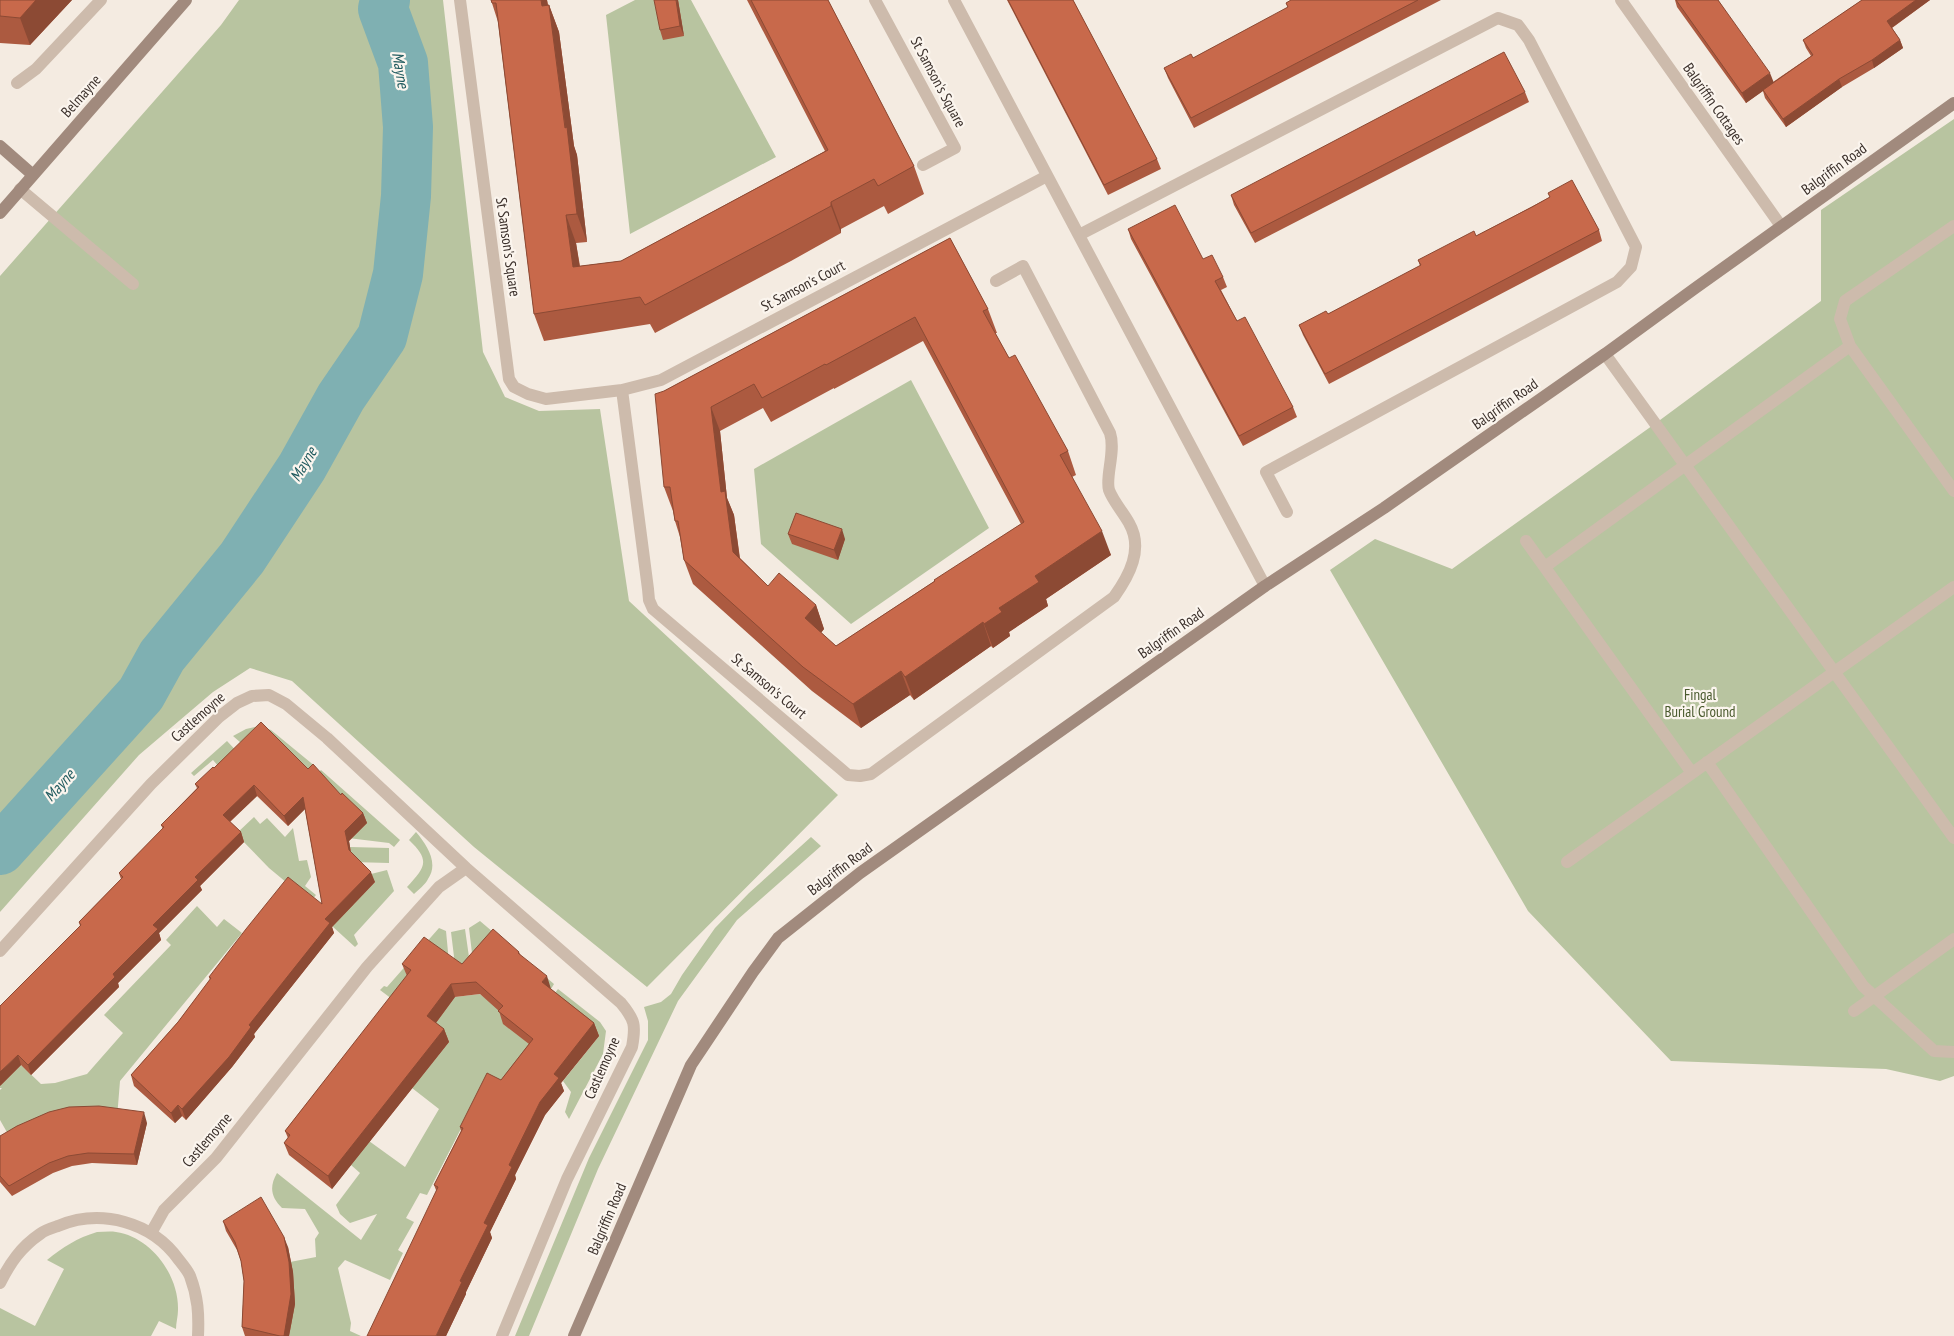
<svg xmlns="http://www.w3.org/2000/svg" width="1954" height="1336" font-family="'PT Sans Narrow',sans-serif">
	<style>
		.green { fill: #b8c4a0 }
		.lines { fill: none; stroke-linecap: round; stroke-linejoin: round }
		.river { stroke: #7fb0b2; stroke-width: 50 }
		.lane { stroke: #cdbbac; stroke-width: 12 }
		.street { stroke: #cdbbac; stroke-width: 12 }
		.secondary { stroke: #a18a7d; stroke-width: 12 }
		.wall { fill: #ac5a40; fill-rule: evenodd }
		.shaded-wall { fill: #8c4a34 }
		.building { fill: #c8694b; stroke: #8c4a34; fill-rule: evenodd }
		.labels { text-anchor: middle; stroke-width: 4.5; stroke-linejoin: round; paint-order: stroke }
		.street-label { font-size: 15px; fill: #3b302b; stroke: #fbf5ee }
		.park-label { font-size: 15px; fill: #4a5a2e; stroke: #fbf5ee }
		.water-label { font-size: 16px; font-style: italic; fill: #1f5a5e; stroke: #fbf5ee }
	</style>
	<rect width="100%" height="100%" fill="#f4ebe1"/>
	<path class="green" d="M 239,0 L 443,0 L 483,352 L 505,397 L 539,411 L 600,409 L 629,601 L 838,795 L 647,987 L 474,847 L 292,681 L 250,668 L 213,692 L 139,755 L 0,912 L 0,276 L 221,25 Z
		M 635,0 L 691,0 L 776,157 L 630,234 L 606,15 Z
		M 1954,119 L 1954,1076 L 1940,1081 L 1886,1069 L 1671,1061 L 1528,911 L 1330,570 L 1375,539 L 1452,569 L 1656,423 L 1821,301 L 1821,210 Z
		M 911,380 L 989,528 L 851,624 L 761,544 L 754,469 Z
		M 260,726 L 271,730 L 316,767 L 307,775 L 248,749 L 233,736 L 246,729 Z
		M 227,741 L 241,756 L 224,773 L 213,760 L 194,776 L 191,773 Z
		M 321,770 L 400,840 L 394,847 L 389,843 L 348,838 L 317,774 Z
		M 254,817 L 260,824 L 267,818 L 285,837 L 293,828 L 299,861 L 307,860 L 311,877 L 305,886 L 316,895 L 310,902 L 269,868 L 236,834 Z
		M 416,832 C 427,845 439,863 428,879 C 425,885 419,889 414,894 L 407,887 C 425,867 431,861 409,840 Z
		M 811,837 L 821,846 L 737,920 L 678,1001 L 598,1169 L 529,1336 L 515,1336 L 589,1158 L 648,1040 L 648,1021 L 644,1007 L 661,1002 L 671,994 L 682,975 L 715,928 L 749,893 Z
		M 350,847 L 389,848 L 389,863 L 352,862 Z
		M 387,870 L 394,891 L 354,935 L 358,944 L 355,947 L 332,926 L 375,882 L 367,875 Z
		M 197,906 L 217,927 L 224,919 L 242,933 L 120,1081 L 117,1118 L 12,1141 L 0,1120 L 0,1090 L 2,1088 L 0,1088 L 0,1045 L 41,1084 L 55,1083 L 87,1074 L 123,1033 L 104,1015 L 171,945 L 166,940 Z
		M 480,921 L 554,984 L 551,989 L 539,979 L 552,1051 L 500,1087 L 488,1076 L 427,1195 L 420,1193 L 406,1218 L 414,1222 L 398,1250 L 403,1253 L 390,1280 L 345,1260 L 338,1268 L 351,1323 L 350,1331 L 361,1336 L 289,1336 L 292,1316 L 290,1262 L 316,1257 L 315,1239 L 319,1233 L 305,1209 L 282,1208 C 271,1197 269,1187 277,1173 L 361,1240 L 377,1214 L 350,1223 L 340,1214 L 336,1205 L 360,1173 L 351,1165 L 369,1141 L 405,1167 L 439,1109 L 412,1088 L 449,1042 L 380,990 L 384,986 L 387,987 L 439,928 L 446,931 L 450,973 L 448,1006 L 455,997 L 480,994 L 490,1002 L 474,970 L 469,928 Z
		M 465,929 L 471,971 L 456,973 L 451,932 Z
		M 558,989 L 600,1022 L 606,1031 L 603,1054 L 569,1119 L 565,1112 L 571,1092 L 563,1081 L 599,1036 L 551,998 Z
		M 97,1232 C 103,1232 110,1231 116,1232 C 151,1237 179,1275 178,1310 C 178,1316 176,1323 176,1329 L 159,1321 L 151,1336 L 0,1336 L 0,1308 L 35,1326 L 64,1269 L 47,1260 C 63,1247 77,1238 97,1232 Z"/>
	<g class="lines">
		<path class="river" d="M 0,850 L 141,694 L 162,656 L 242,558 L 302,467 L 341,397 L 382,337 L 398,274 L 406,196 L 408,127 L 403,63 L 383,9 L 385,0"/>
		<path class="lane" d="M 20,189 L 133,284
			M 1850,346 L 1954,491
			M 1605,354 L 1954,838
			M 1526,541 L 1692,773
			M 1546,566 L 1850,346 L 1840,319 L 1845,301 L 1954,226
			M 1707,762 L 1863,986 L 1934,1051 L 1954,1052
			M 1567,862 L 1954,587
			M 1854,1011 L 1954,939"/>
		<path class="street" d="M 460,0 L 509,379 L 514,387 L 528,394 L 546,399 L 622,390 L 661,380 L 1047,176
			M 875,0 L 955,148 L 923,165
			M 954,0 L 1265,586
			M 1621,0 L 1781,226
			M 17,83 L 36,69 L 101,0
			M 1079,235 L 1498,18 L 1518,25 L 1529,40 L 1636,247 L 1631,267 L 1617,282 L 1266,472 L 1287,512
			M 622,390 L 648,589 L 649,600 L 653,609 L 848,775 L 860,776 L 871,774 L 1114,597 C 1129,576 1144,549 1129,523 C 1123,512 1113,501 1109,490 C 1105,477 1116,451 1110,433 L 1023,266 L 996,281
			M 0,951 L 151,784 L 219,717 L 237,703 L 252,696 L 269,695 L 286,704 L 327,738 L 466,868 L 621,1003 C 635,1020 636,1025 632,1047 L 567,1179 L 502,1336
			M 151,1233 L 164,1210 L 216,1158 L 367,967 L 439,887 L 466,868
			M 0,1283 C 10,1263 21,1247 40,1234 C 45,1230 52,1228 58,1226 C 101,1208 152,1222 179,1260 C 183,1265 188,1271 190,1276 C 198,1297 199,1314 198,1336"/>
		<path class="secondary" d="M 0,146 L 33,175
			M 0,213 L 186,0
			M 574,1336 L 691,1065 L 753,972 L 778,938 L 860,873 L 1265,586 L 1384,508 L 1605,354 L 1694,289 L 1954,103"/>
	</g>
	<path class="wall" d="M 0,0 L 72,0 L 30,45 L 0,43 Z
		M 491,0 L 547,0 L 548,5 L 549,5 L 559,32 L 574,146 L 577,155 L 587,242 L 576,243 L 580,266 L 621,261 L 825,151 L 747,0 L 828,0 L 914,166 L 924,194 L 888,214 L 884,206 L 841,229 L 841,233 L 791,261 L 655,333 L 650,324 L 544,341 L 534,314 L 498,22 Z
		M 678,0 L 684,36 L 663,40 L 660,30 Z
		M 1007,0 L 1073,0 L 1157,159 L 1161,169 L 1108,195 Z
		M 1291,0 L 1441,0 L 1194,128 L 1168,78 L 1164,68 L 1193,58 L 1288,8 L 1286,3 Z
		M 1675,0 L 1718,0 L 1773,82 L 1811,56 L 1806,48 L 1803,40 L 1862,0 L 1930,0 L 1892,28 L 1900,40 L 1903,48 L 1874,68 L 1842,87 L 1786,127 L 1765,98 L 1763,91 L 1746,103 L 1677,7 Z
		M 1525,92 L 1529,102 L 1255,243 L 1234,205 L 1231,195 Z
		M 1548,193 L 1599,230 L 1602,241 L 1329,384 L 1303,335 L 1299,325 L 1328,314 L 1420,266 L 1418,260 L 1476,236 L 1550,197 Z
		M 1128,229 L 1203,259 L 1223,277 L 1227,287 L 1221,290 L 1237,321 L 1293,407 L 1297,417 L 1243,446 L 1131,239 Z
		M 950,238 L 988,309 L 997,333 L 995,333 L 1009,358 L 1068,451 L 1076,475 L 1072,477 L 1111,555 L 1046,599 L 1048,606 L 1009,632 L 1010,636 L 993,648 L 991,646 L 914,700 L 910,695 L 861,728 L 812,691 L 693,584 L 684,560 L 680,537 L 675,521 L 673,511 L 664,487 L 664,391 ZM 923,341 L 1021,524 L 836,646 L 821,633 L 824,629 L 816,605 L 768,586 L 740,558 L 734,515 L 727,498 L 720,431 L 763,408 L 771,422 L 834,388 L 834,389 Z
		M 788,534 L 845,539 L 838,560 L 792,544 Z
		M 214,768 L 308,769 L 363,813 L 367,823 L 349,841 L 351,852 L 375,882 L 332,927 L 334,933 L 254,1034 L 255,1037 L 232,1067 L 186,1120 L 182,1116 L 175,1123 L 134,1086 L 131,1075 L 178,1022 L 210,980 L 209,977 L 322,904 L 305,809 L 288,826 L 257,796 L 230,822 L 241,832 L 244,842 L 200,886 L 202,890 L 159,933 L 161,940 L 118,983 L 119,987 L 31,1075 L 21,1065 L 0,1086 L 80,926 L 79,922 L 121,879 L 119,873 L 163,829 L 161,825 L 197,788 L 195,784 Z
		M 519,952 L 521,956 L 551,989 L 594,1023 L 599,1036 L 561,1083 L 564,1091 L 545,1115 L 515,1175 L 516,1179 L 490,1232 L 492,1238 L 466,1292 L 466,1294 L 446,1336 L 436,1190 L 434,1185 L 461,1131 L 460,1127 L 501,1080 L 529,1044 L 503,1024 L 499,1011 L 480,994 L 455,997 L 436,1023 L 444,1029 L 449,1042 L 332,1189 L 289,1155 L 284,1143 L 288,1138 L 285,1131 L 407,976 L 402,964 L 462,964 Z
		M 147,1123 L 137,1165 L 92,1163 L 72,1166 L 53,1173 L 12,1196 L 0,1182 L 0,1136 Z
		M 223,1221 L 288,1247 L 293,1272 L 295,1304 L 289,1336 L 245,1336 L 242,1327 L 244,1281 L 241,1261 L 237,1250 L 226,1231 Z"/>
	<path class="shaded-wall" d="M 36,0 L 72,0 L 30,45 L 20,18 Z
		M 541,0 L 547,0 L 552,33 L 542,6 Z
		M 676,0 L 678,0 L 684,36 L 680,26 Z
		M 1916,0 L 1930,0 L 1890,29 L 1887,21 Z
		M 549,5 L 559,32 L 574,146 L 577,155 L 587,242 L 577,214 Z
		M 1900,40 L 1903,48 L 1874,68 L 1872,60 Z
		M 1770,73 L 1774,83 L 1746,103 L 1742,93 Z
		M 1839,79 L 1842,87 L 1786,127 L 1783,119 Z
		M 831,202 L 841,229 L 841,233 L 831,206 Z
		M 566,215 L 576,243 L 584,295 L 573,267 Z
		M 711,407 L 720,431 L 727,498 L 734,515 L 742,576 L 733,552 L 721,492 Z
		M 842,529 L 845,539 L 838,560 L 834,550 Z
		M 1102,531 L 1111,555 L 1046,599 L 1048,606 L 1009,632 L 1010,636 L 993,648 L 984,624 L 999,608 L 1035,576 Z
		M 816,605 L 824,629 L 813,642 L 805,618 Z
		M 983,622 L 991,646 L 914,700 L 905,677 Z
		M 901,671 L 910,695 L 861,728 L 853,704 Z
		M 254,785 L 257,796 L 226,825 L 223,815 Z
		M 303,797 L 307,807 L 288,826 L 284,816 Z
		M 363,813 L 367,823 L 349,841 L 352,860 L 349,850 L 345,831 Z
		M 241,832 L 244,842 L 200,886 L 202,890 L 159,933 L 161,940 L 118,983 L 119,987 L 31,1075 L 28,1065 L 113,974 L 153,925 L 195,877 Z
		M 371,872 L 375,882 L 332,927 L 334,933 L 254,1034 L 255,1037 L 232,1067 L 186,1120 L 182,1109 L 249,1025 L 325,919 Z
		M 547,976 L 551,989 L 546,995 L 542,982 Z
		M 451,984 L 455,997 L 432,1028 L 427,1016 Z
		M 594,1023 L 599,1036 L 561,1083 L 564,1091 L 545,1115 L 515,1175 L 516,1179 L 490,1232 L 492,1238 L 466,1292 L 466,1294 L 446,1336 L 436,1336 L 460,1281 L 484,1223 L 509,1165 L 554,1074 Z
		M 444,1029 L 449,1042 L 332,1189 L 328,1176 Z
		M 18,1055 L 21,1065 L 0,1086 L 0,1072 Z
		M 178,1105 L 182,1116 L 175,1123 L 171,1113 Z
		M 144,1112 L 147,1123 L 137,1165 L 134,1154 Z
		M 284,1237 L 288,1247 L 293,1272 L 295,1304 L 289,1336 L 284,1336 Z"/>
	<path class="building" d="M 0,0 L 36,0 L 20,18 L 0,16 Z
		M 491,0 L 541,0 L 542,6 L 549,5 L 565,128 L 567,127 L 577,214 L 566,215 L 573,267 L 621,261 L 828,150 L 751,0 L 828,0 L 914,166 L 878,186 L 874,179 L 831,202 L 831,206 L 781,233 L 645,305 L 640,297 L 534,314 L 496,3 L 492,3 Z
		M 654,0 L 676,0 L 680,26 L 660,30 Z
		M 1008,0 L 1073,0 L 1157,159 L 1104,185 Z
		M 1291,0 L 1418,0 L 1191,118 L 1164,68 L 1191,54 L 1193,58 L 1288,7 L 1286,3 Z
		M 1676,0 L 1718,0 L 1770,73 L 1742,93 Z
		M 1862,0 L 1916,0 L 1887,21 L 1900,40 L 1872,60 L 1839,79 L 1783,119 L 1763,90 L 1813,55 L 1803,40 Z
		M 1504,52 L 1525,92 L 1251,233 L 1231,195 Z
		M 1572,180 L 1599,230 L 1325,374 L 1299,325 L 1326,311 L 1328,314 L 1421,265 L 1418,260 L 1474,231 L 1476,236 L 1532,207 L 1550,197 L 1548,193 Z
		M 1175,205 L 1203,259 L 1212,255 L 1223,277 L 1215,281 L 1237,321 L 1245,317 L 1293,407 L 1239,436 L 1128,229 Z
		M 950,238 L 988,309 L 983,311 L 1009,358 L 1015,355 L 1068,451 L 1060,455 L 1102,531 L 1035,576 L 1039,582 L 999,608 L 1002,612 L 984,624 L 983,622 L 905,677 L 901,671 L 853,704 L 803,667 L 684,560 L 678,521 L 675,521 L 670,487 L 664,487 L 655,394 L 664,391 ZM 915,317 L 1024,522 L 934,580 L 935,581 L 836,646 L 805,618 L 816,605 L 779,573 L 768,586 L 733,552 L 725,491 L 721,492 L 711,407 L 754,384 L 762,398 L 825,364 L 826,365 Z
		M 796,513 L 842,529 L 834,550 L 788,534 Z
		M 261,722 L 308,769 L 313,764 L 341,795 L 342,793 L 363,813 L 345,831 L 349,850 L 371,872 L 325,919 L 330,923 L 249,1025 L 251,1027 L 229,1057 L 182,1109 L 178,1105 L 171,1113 L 131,1075 L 178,1022 L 211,978 L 209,977 L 246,929 L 288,877 L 322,904 L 303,797 L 284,816 L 254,785 L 223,815 L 241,832 L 195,877 L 198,880 L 153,925 L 158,929 L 113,974 L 115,977 L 28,1065 L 18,1055 L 0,1072 L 0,1006 L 81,925 L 79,922 L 123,877 L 119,873 L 164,827 L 161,825 L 199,787 L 195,784 L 213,767 L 214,768 Z
		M 493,929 L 519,952 L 518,953 L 547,976 L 542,982 L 594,1023 L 554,1074 L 559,1078 L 540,1102 L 509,1165 L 512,1167 L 484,1223 L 488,1225 L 460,1281 L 462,1282 L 436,1336 L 367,1336 L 438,1187 L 434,1185 L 463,1128 L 460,1127 L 487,1073 L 501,1080 L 533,1039 L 498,1011 L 503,1006 L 476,982 L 451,984 L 427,1016 L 444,1029 L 328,1176 L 284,1143 L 290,1135 L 285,1131 L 411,970 L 402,964 L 424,937 L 462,964 Z
		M 99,1106 L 144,1112 L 134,1154 L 88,1153 L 68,1156 L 49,1163 L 9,1186 L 0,1176 L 0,1136 L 17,1126 L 49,1112 L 69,1107 Z
		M 261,1197 L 284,1237 L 289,1262 L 291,1294 L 284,1336 L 280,1336 L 242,1327 L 244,1281 L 241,1261 L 235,1242 L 223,1221 Z"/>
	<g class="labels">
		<g class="street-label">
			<text transform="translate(938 82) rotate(62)" y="5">St Samson's Square</text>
			<text transform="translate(81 96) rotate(-48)" y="5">Belmayne</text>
			<text transform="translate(1714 104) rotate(55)" y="5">Balgriffin Cottages</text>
			<text transform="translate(1834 169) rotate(-36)" y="5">Balgriffin Road</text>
			<text transform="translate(508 247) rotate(82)" y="5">St Samson's Square</text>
			<text transform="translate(803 286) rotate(-28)" y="5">St Samson's Court</text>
			<text transform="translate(1505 404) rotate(-35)" y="5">Balgriffin Road</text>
			<text transform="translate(1171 633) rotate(-35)" y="5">Balgriffin Road</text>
			<text transform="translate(769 686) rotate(40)" y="5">St Samson's Court</text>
			<text transform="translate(198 717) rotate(-42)" y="5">Castlemoyne</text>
			<text transform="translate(840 869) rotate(-37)" y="5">Balgriffin Road</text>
			<text transform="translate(602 1068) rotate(-66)" y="5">Castlemoyne</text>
			<text transform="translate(207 1140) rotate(-49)" y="5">Castlemoyne</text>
			<text transform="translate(607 1219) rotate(-67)" y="5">Balgriffin Road</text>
		</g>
		<g class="park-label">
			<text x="1700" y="700">Fingal<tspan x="1700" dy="17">Burial Ground</tspan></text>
		</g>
		<g class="water-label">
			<text transform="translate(401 70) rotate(80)" y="6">Mayne</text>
			<text transform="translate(303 464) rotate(-59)" y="6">Mayne</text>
			<text transform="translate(59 785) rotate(-48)" y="6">Mayne</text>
		</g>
	</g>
</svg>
